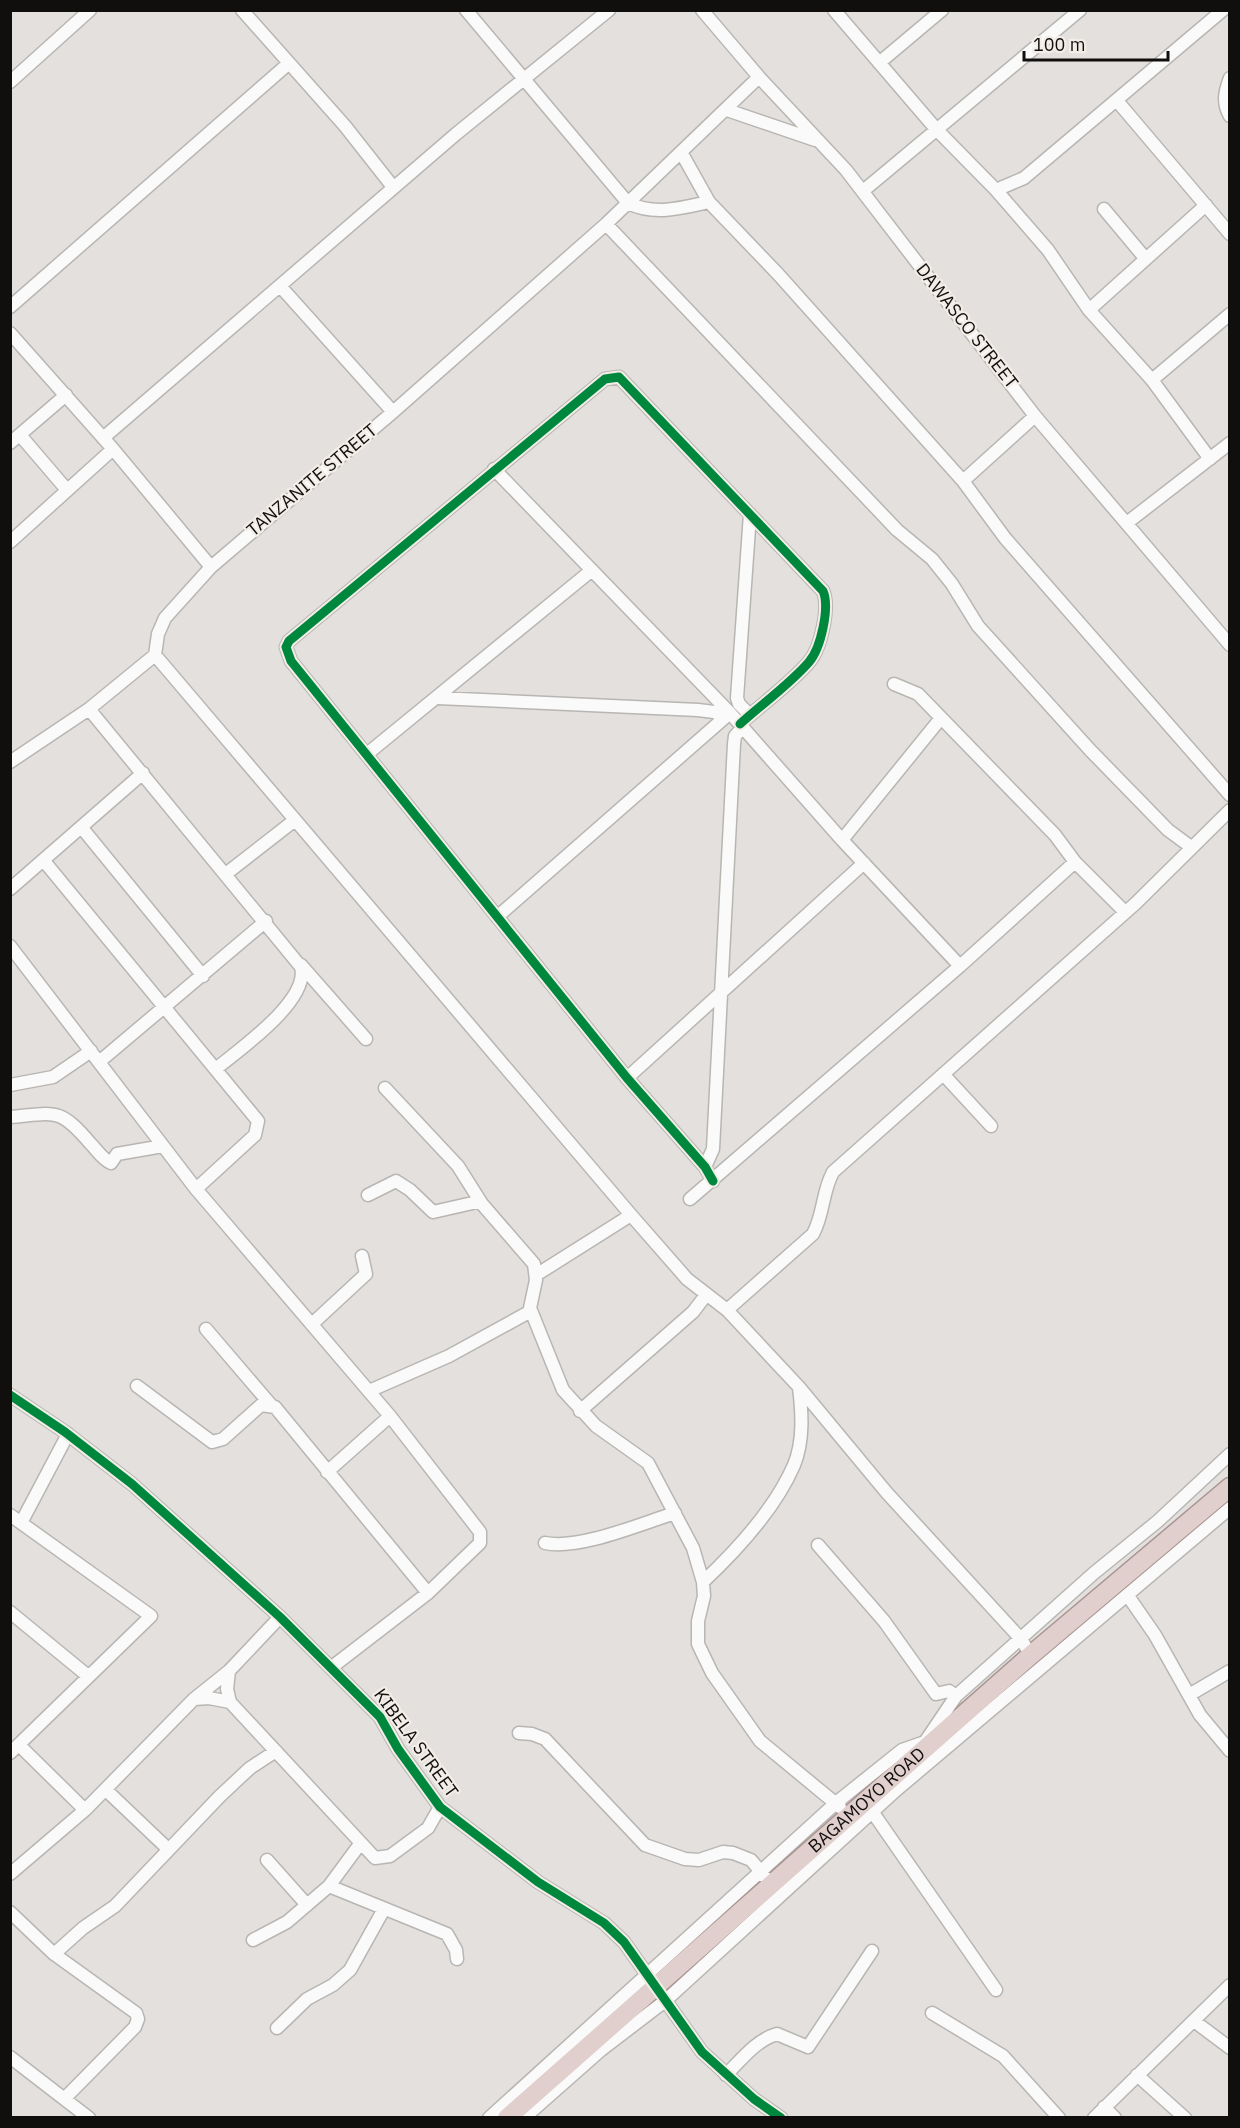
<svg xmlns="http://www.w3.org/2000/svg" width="1240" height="2128" font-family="'IBM Plex Sans',sans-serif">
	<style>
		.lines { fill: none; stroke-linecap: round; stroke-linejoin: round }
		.minor-casing { stroke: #b8b6b3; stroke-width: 15 }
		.highway-casing { stroke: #a89592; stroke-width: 21 }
		.minor { stroke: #fbfafa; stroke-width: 12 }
		.highway { stroke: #e0cfcc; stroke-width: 18 }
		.cycleway-casing { stroke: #f3ede7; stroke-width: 13 }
		.cycleway { stroke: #00873e; stroke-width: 9 }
		.labels { text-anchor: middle; stroke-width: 4.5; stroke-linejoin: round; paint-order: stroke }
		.street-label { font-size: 18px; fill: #110f0d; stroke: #f3ede7 }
	</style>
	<rect width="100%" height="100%" fill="#e3e0dd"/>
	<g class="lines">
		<g class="minor-casing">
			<path id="minor" d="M 242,10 L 345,126 L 393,187
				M 466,10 L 628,203 C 655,216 681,208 709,202
				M 702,10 L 759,77 L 846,170 L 1035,416 L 1230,645
				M 834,10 L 936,129 L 996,190 L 1048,250 L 1089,310 L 1152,380 L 1210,459
				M 879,63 L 942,10
				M 1230,78 C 1225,91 1222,103 1230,116
				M 10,82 L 90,10
				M 1118,102 L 1230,234
				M 727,110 L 815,140
				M 681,152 L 709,202 L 778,274 L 963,481 L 1005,538 L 1230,795
				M 996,190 L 1024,178 L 1223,10
				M 863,191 L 1080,10
				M 1104,209 L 1145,258
				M 606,224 L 897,530 L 932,559 L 952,584 L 978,626 L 1090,750 L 1168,830 L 1191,847
				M 280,286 L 393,412
				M 10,307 L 288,64
				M 1089,310 L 1206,205
				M 10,333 L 113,449 L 211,567
				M 1152,380 L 1230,314
				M 20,435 L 67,490
				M 103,438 L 456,134 L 609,10
				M 10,443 L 66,395
				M 494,469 L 730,713 L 842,840 L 960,966
				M 963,481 L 1035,416
				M 1128,522 L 1230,443
				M 10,542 L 113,449
				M 155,655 L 631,1215 L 687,1279 L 727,1310 L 799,1387 L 887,1493 L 1020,1638 L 1031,1655
				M 894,684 L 918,694 L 1055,835 L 1075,862 L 1125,912
				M 438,698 L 698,710 L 714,712 L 724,717
				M 89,709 L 301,967 C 310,1000 240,1049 217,1068
				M 750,715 L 739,704 L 737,698 L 750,514
				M 367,754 L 592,570
				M 10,762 L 89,709 L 155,655 L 158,634 L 165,618 L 211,567 L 393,412 L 606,224 L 759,77
				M 82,828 L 203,976
				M 842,840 L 941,718
				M 44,861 L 258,1121 L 255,1135 L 196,1189
				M 227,873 L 295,820
				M 10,889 L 143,773
				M 497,917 L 730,713
				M 10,946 L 196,1189 L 390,1416 L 480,1532 L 480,1543 L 428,1593 L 332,1667
				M 301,965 L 366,1039
				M 99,1062 L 266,921
				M 943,1074 L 991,1126
				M 627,1078 L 864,863
				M 10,1085 L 53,1077 L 91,1051
				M 385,1088 L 458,1166 L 482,1204
				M 10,1117 C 56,1113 59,1107 90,1143 C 97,1150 102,1159 111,1163 L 117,1154 L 163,1146
				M 705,1167 L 713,1149 L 734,744 L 735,736 L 743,727
				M 713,1181 L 705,1167 L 627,1078 L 291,661 L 286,647 L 289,641 L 605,379 L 619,377 L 823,591 C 830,607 821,648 809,662 C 790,684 762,704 740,724
				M 368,1195 L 396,1181 L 410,1190 L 433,1212 L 477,1202 L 482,1204 L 534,1264 L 536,1280 L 530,1308 L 563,1390 L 596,1426 L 648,1463 L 693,1548 L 703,1582 L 704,1596 L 698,1621 L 698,1644 L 712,1673 L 760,1741 L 840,1807
				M 690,1199 L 960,966 L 1075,862
				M 536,1275 L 631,1215
				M 727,1310 L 813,1234 C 824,1214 822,1192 833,1172 L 1136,903 L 1230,810
				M 312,1324 L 366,1274 L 362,1256
				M 206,1329 L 271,1405
				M 137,1386 L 212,1442 L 223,1439 L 261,1405 L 275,1407 L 428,1593
				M 369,1391 L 449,1356 L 531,1311
				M 10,1395 L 65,1432 L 132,1484 L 280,1617 L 380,1717 L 398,1749 L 440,1807 L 538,1882 L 604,1923 L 624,1942 L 702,2052 L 754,2099 L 781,2118
				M 580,1411 L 693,1312 L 706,1295
				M 327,1472 L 390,1416
				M 10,1515 L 151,1616 L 10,1753
				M 21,1523 L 68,1434
				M 545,1543 C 579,1550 640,1524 675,1513
				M 818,1545 L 884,1621 L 936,1694 L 949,1691 L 956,1696
				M 703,1582 C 737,1550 775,1509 794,1465 C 804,1441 802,1412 799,1387
				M 1128,1596 L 1155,1635 L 1200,1715 L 1230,1751
				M 10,1612 L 88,1676
				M 229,1671 L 227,1689 L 230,1702
				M 1189,1695 L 1230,1671
				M 194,1699 L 209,1698 L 230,1702 L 375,1858 L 390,1856 L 428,1828 L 440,1807
				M 519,1733 L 532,1734 L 545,1739 L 645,1845 L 685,1859 L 699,1860 L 723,1852 L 733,1853 L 751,1860 L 766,1878
				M 20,1746 L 85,1810
				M 106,1790 L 167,1848
				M 869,1807 L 996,1990
				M 267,1860 L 307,1905
				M 10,1874 L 85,1810 L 194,1699 L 229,1671 L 280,1617
				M 329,1886 L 447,1934 L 456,1950 L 457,1959
				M 10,1912 L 54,1954 L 136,2013 L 138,2019 L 135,2027 L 65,2098
				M 253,1940 L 287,1922 L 329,1886 L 360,1844
				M 54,1954 L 83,1928 L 115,1906 L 220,1796 L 250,1768 L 276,1751
				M 932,2013 L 1003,2056 L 1059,2118
				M 1194,2021 L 1230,2048
				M 277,2028 L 307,1999 L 333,1985 L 350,1970 L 384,1909
				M 10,2057 L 89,2118
				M 726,2075 C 741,2060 756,2040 777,2034 L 808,2047 L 872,1951
				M 1137,2075 L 1185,2118
				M 1104,2107 L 1115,2118
				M 489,2118 L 837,1802 L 902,1750 L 925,1742 L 956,1696 L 1094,1573 L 1158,1521 L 1230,1454
				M 524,2118 L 601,2050 L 665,2001 L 894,1792 L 1230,1508
				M 1094,2118 L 1230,1985"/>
		</g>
		<g class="highway-casing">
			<g id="highway">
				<path id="s1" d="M 507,2118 L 1031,1655 L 1230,1487"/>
			</g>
		</g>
		<use href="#minor" class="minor"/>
		<use href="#highway" class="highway"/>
		<g class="cycleway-casing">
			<path id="cycleway" d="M 713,1181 L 705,1167 L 627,1078 L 291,661 L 286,647 L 289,641 L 605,379 L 619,377 L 823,591 C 830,607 821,648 809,662 C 790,684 762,704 740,724
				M 10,1395 L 65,1432 L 132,1484 L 280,1617 L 380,1717 L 398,1749 L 440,1807 L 538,1882 L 604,1923 L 624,1942 L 702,2052 L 754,2099 L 781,2118"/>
		</g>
		<use href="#cycleway" class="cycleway"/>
	</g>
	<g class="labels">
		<g class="street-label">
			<text transform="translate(967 326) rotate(52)" y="6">DAWASCO STREET</text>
			<text transform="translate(312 480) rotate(-40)" y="6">TANZANITE STREET</text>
			<text transform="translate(416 1743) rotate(54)" y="6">KIBELA STREET</text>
			<text dy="6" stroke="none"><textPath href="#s1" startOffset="480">BAGAMOYO ROAD</textPath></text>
		</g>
	</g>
	<rect width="1240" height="2128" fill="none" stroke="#110f0d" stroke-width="24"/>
	<path d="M1024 51v9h144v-9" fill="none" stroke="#110f0d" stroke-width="3"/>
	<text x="1033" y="51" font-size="18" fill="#110f0d" stroke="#f3ede7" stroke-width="4.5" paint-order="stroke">100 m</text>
</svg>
